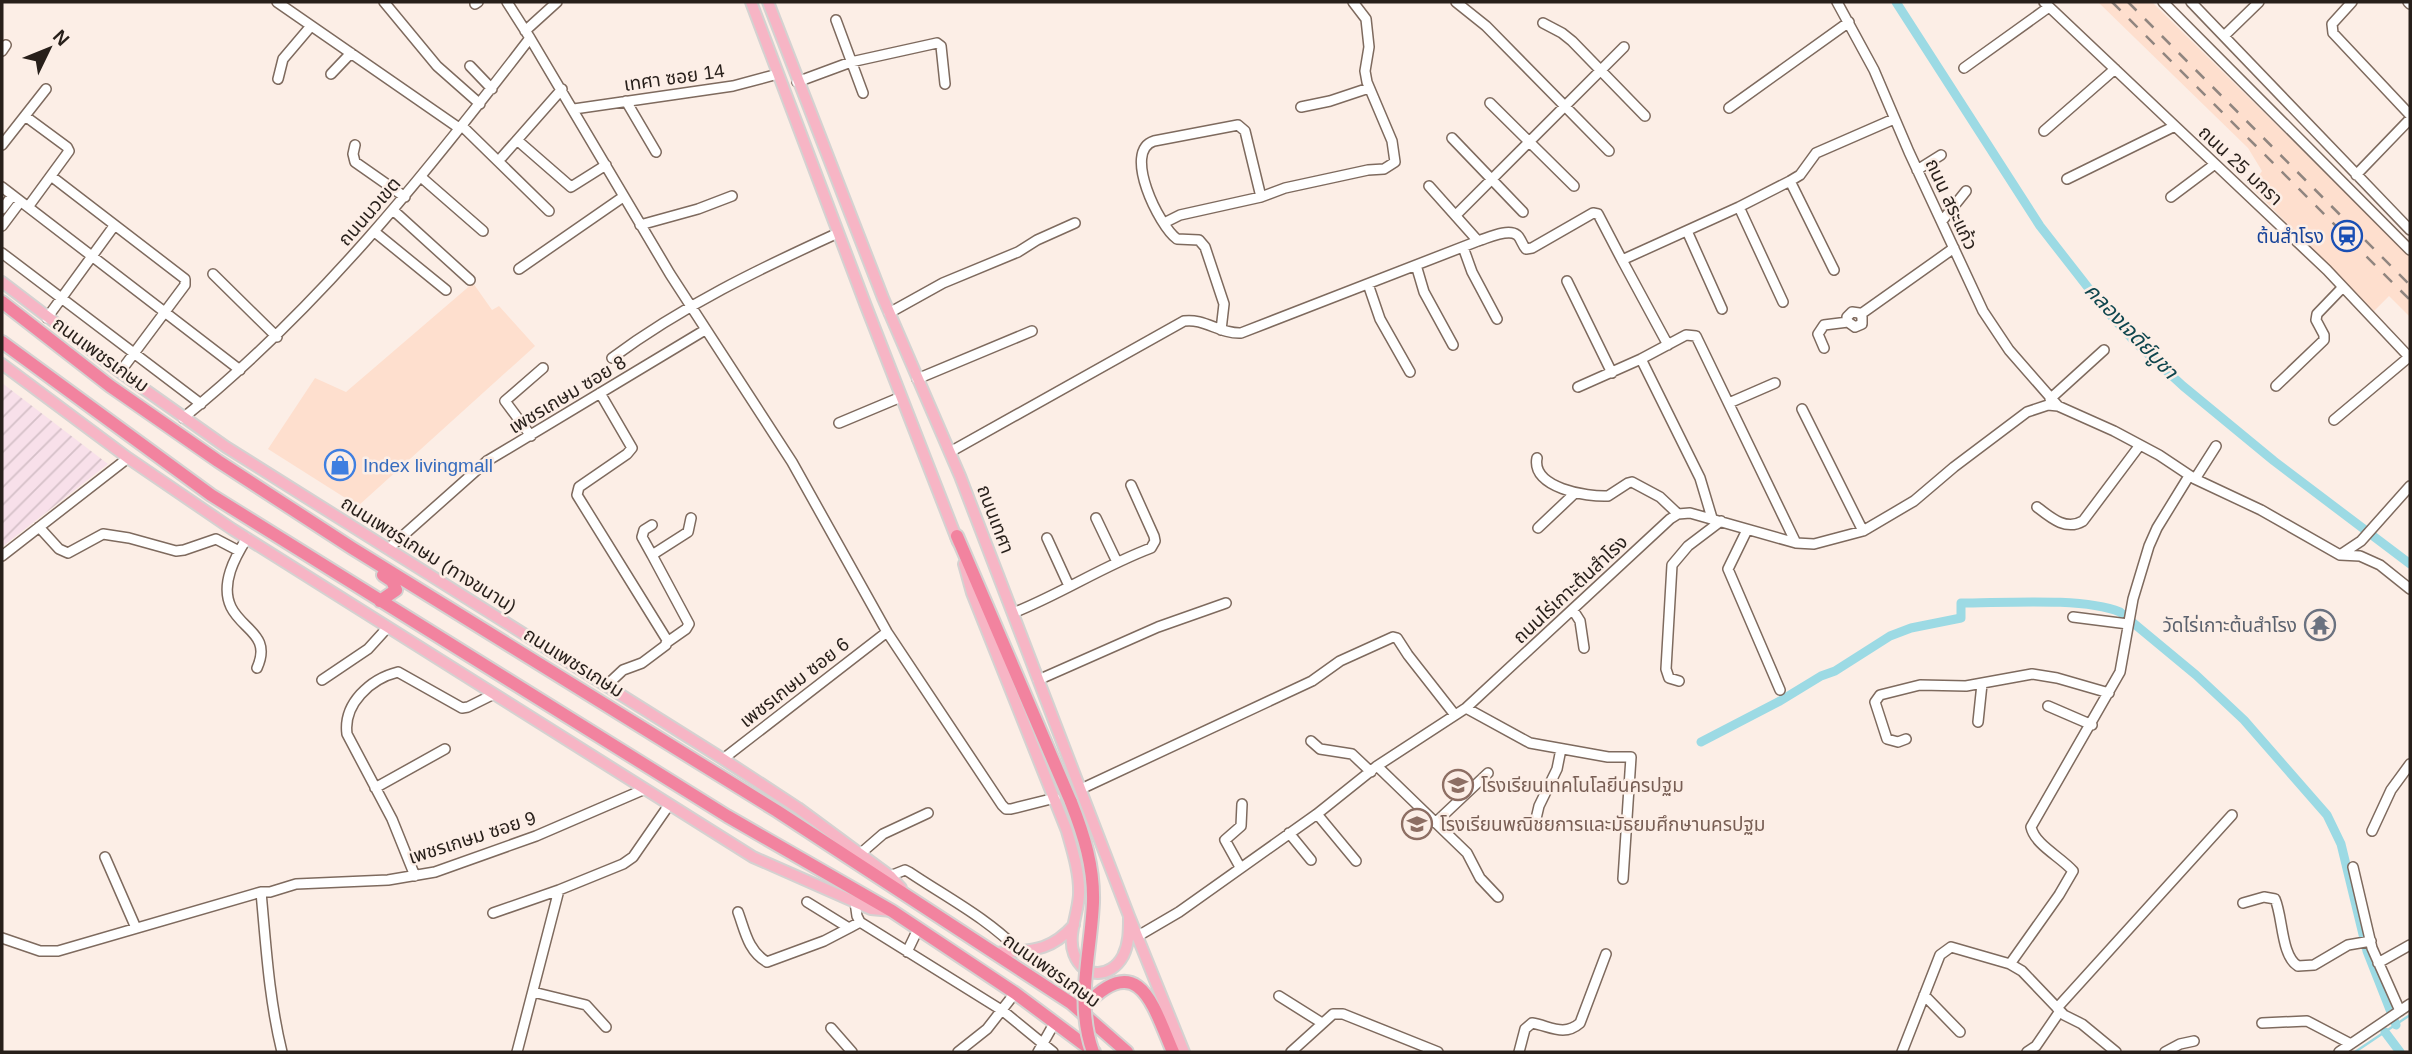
<svg xmlns="http://www.w3.org/2000/svg" width="2412" height="1054" font-family="Helvetica,'Noto Sans Thai',sans-serif">
	<style>
		.built { fill: #fedfce }
		.industrial { fill: url(#industrial-furrows) }
		.lines { fill: none; stroke-linecap: round; stroke-linejoin: round }
		.stream { stroke: #9cdae4; stroke-width: 2.5 }
		.canal { stroke: #9cdae4; stroke-width: 9 }
		.minor-casing { stroke: #7e6a5e; stroke-width: 12 }
		.major-casing { stroke: #d4d2d1; stroke-width: 14 }
		.highway-casing { stroke: #d4d2d1; stroke-width: 16 }
		.minor { stroke: #fff; stroke-width: 9 }
		.major { stroke: #f7b5c5; stroke-width: 10 }
		.highway { stroke: #f2839f; stroke-width: 12 }
		.rail { stroke: #90857f; stroke-width: 2.5; stroke-dasharray: 12 12; stroke-linecap: butt }
		.highway-bridge-casing { stroke: #d4d2d1; stroke-width: 16; stroke-linecap: butt }
		.highway-bridge { stroke: #f2839f; stroke-width: 12 }
		.labels { text-anchor: middle; stroke-width: 5; stroke-linejoin: round; paint-order: stroke }
		.street-label { font-size: 19px; fill: #271f1a; stroke: #fceee6 }
		.transit-label { font-size: 19px; fill: #164399; stroke: #fceee6; text-anchor: end }
		.shop-label { font-size: 19px; fill: #366cbe; stroke: #fceee6; text-anchor: start }
		.worship-label { font-size: 19px; fill: #5b616d; stroke: #fceee6; text-anchor: end }
		.education-label { font-size: 19px; fill: #785e54; stroke: #fceee6; text-anchor: start }
		.water-label { font-size: 21px; font-style: italic; fill: #0f464e; stroke: #fceee6 }
	</style>
	<defs>
		<pattern id="industrial-furrows" width="10" height="10" patternUnits="userSpaceOnUse" patternTransform="scale(1.75)"><rect width="10" height="10" fill="#f8e0ea"/><path d="M-1 1l2-2M0 10L10 0M9 11l2-2" fill="none" stroke="#d5c0c8"/></pattern>
	</defs>
	<rect width="100%" height="100%" fill="#fceee6"/>
	<path class="built" d="M 2098,2 L 2152,2 L 2410,257 L 2410,317 L 2389,296 L 2374,311 L 2251,187 L 2262,171 L 2248,148 Z
		M 473,283 L 492,310 L 499,306 L 535,346 L 358,506 L 268,449 L 315,378 L 346,392 Z"/>
	<path class="industrial" d="M 2,383 L 108,464 L 2,547 Z"/>
	<g class="lines">
		<path class="stream" d="M 2355,1052 L 2410,1015"/>
		<path class="canal" d="M 1896,2 L 2040,226 L 2104,308 L 2135,342 L 2183,386 L 2274,461 L 2410,564
			M 1701,742 L 1780,701 L 1821,676 L 1835,671 L 1890,636 L 1911,628 L 1961,618 L 1961,603 C 2003,603 2083,597 2120,612 L 2196,675 L 2244,720 L 2327,815 L 2341,844 L 2367,951 L 2396,1025
			M 2385,1032 L 2400,1052"/>
		<g class="minor-casing">
			<path id="minor" d="M 277,2 L 459,128
				M 384,2 L 437,66 L 480,104
				M 1456,2 L 1486,26 L 1609,151
				M 1837,2 L 1874,70 L 1909,152 L 1983,311 L 2009,350 L 2058,406
				M 2044,2 L 2327,270 L 2410,358
				M 2163,2 L 2410,250
				M 2191,2 L 2410,230
				M 2352,2 L 2332,24 L 2333,33 L 2410,115
				M 2408,2 L 2410,4
				M 475,4 L 478,2
				M 836,20 L 863,93
				M 1543,23 L 1562,33 L 1572,41 L 1645,116
				M 525,31 L 557,2
				M 2224,36 L 2259,2
				M 530,38 L 670,274 L 792,462 L 887,632 L 1002,805 L 1006,809 L 1011,809 L 1055,798
				M 2,51 L 6,45
				M 470,66 L 492,89
				M 1964,68 L 2049,7
				M 331,74 L 351,53
				M 278,79 L 283,59 L 311,26
				M 797,82 L 851,62 L 937,43 L 941,46 L 945,84
				M 626,101 L 656,152
				M 1490,103 L 1574,186
				M 1301,107 L 1330,101 L 1369,88
				M 1729,108 L 1849,22
				M 574,109 L 733,86 L 778,74
				M 25,116 L 67,147 L 69,151 L 28,207
				M 462,126 L 549,211
				M 2044,131 L 2115,69
				M 1452,138 L 1523,212
				M 517,140 L 571,187 L 606,165
				M 2,145 L 46,89
				M 355,145 L 353,154 L 355,162 L 405,197
				M 502,157 L 562,89
				M 1917,170 L 1941,155
				M 2356,175 L 2410,119
				M 51,176 L 185,279 L 185,285 L 120,372
				M 421,177 L 483,231
				M 2067,179 L 2175,126
				M 1790,181 L 1834,270
				M 1429,186 L 1478,241
				M 2,187 L 240,370
				M 2171,197 L 2215,164
				M 1739,207 L 1783,302
				M 2,209 L 12,196
				M 394,211 L 470,280
				M 1456,215 L 1624,47
				M 1942,221 L 1966,191
				M 1164,223 L 1180,215 L 1261,197 L 1285,188 L 1368,170 L 1384,169 L 1395,162 L 1392,141 L 1367,82 L 1365,71 L 1369,47 L 1366,19 L 1353,2
				M 640,225 L 698,209 L 732,196
				M 2,226 L 20,202
				M 1687,231 L 1722,309
				M 376,233 L 446,290
				M 1463,247 L 1472,272 L 1497,319
				M 2,253 L 201,404
				M 1622,260 L 1668,345
				M 1416,265 L 1424,292 L 1453,345
				M 519,269 L 623,197
				M 213,274 L 277,337
				M 1567,281 L 1612,373
				M 1368,284 L 1380,319 L 1410,372
				M 889,313 L 943,283 L 1018,252 L 1037,240 L 1075,223
				M 1861,314 L 1954,248
				M 47,318 L 114,226
				M 1221,330 L 1224,304 L 1205,247 L 1199,240 L 1177,239 C 1159,226 1122,151 1154,141 L 1238,125 L 1245,131 L 1261,197
				M 1824,348 L 1818,334 L 1824,325 L 1848,322 L 1855,327 L 1862,324 L 1862,317 L 1859,313 L 1852,312 L 1847,317 L 1848,322
				M 612,358 C 682,306 759,269 838,233
				M 1641,359 L 1700,478 L 1712,518
				M 917,379 L 1032,331
				M 2276,386 L 2324,340 L 2324,335 L 2316,320 L 2317,314 L 2343,287
				M 1578,387 L 1641,359 L 1686,335 L 1696,336 L 1796,543
				M 600,393 L 632,448 L 627,454 L 579,487 L 577,495 L 667,640 L 666,645 L 642,663 L 623,670 L 607,685
				M 2050,399 L 2104,350
				M 1729,403 L 1775,383
				M 1802,409 L 1863,531
				M 183,418 C 318,309 425,175 530,38 L 507,2
				M 2334,420 L 2409,357
				M 839,423 L 901,397
				M 531,436 L 505,401 L 543,368
				M 950,452 L 1184,321 C 1204,318 1220,334 1241,333 L 1478,241 C 1488,238 1508,228 1517,235 C 1521,238 1522,245 1526,249 L 1532,248 L 1593,213 L 1598,214 L 1622,260 L 1739,207 L 1790,181 L 1800,175 L 1816,153 L 1894,119
				M 1537,458 C 1531,488 1587,497 1608,496 L 1628,483 L 1632,482 L 1660,497 L 1678,514
				M 2195,479 L 2216,446
				M 2037,507 C 2051,518 2066,531 2083,521 L 2140,445
				M 1096,518 L 1117,562
				M 652,525 L 644,530 L 642,537 L 652,555
				M 39,527 L 59,549 L 68,553 L 103,534 L 129,538 L 176,551 L 184,550 L 216,539 L 239,551
				M 1538,528 L 1575,493
				M 1747,530 L 1728,569 L 1780,690
				M 247,538 C 235,557 220,584 231,607 C 242,630 272,635 257,668
				M 1047,538 L 1069,586
				M 388,549 L 487,461 L 705,330
				M 2340,555 L 2361,541 L 2410,486
				M 2,556 L 128,458
				M 1573,610 L 1580,621 L 1584,648
				M 1013,613 C 1061,594 1103,566 1151,548 L 1155,541 L 1154,536 L 1131,485
				M 2073,617 L 2128,624
				M 666,643 L 686,629 L 689,624 L 652,555 L 688,532 L 691,518
				M 322,680 L 368,649 L 388,627
				M 1038,680 L 1158,627 L 1226,603
				M 1679,681 L 1669,678 L 1666,669 L 1672,565 L 1688,546 L 1721,521
				M 2048,706 L 2092,725
				M 1466,708 L 1530,743 L 1608,757 L 1631,757 L 1623,879
				M 1978,722 L 1982,684
				M 1906,739 L 1898,742 L 1887,739 L 1875,702 L 1880,695 L 1920,685 L 1966,686 L 2032,674 L 2057,678 L 2109,693
				M 1311,741 L 1320,749 L 1352,754 L 1371,772
				M 723,759 L 887,632
				M 1377,766 L 1467,853 L 1480,878 L 1498,897
				M 375,788 L 445,749
				M 1081,789 L 1312,681 L 1340,661 L 1393,637 L 1397,638 L 1408,655 L 1455,715
				M 1317,814 L 1356,861
				M 1435,823 L 1488,773
				M 1535,823 L 1539,806 L 1557,769 L 1561,749
				M 2372,831 L 2391,790 L 2410,764
				M 1289,833 L 1311,860
				M 860,854 L 883,834 L 928,813
				M 105,857 L 136,928
				M 1240,867 L 1225,840 L 1241,826 L 1242,804
				M 2353,867 L 2372,948 L 2400,1011
				M 415,876 L 392,819 L 347,734 C 343,704 370,679 398,672 L 462,708 L 468,707 L 494,694
				M 890,876 L 905,870 L 909,872 C 946,897 989,919 1020,952
				M 261,892 C 266,946 269,999 282,1052
				M 807,902 L 849,928 L 860,922 L 1003,1011 L 1053,1052
				M 855,902 L 857,916 L 860,922
				M 2243,903 L 2264,897 L 2275,899 C 2283,917 2281,956 2298,966 L 2314,965 L 2348,945 L 2371,941
				M 738,912 C 745,931 748,951 767,962 L 824,941 L 849,928
				M 493,913 L 559,890 L 623,864 L 633,857 L 669,805
				M 1138,936 L 1179,912 L 1317,814 L 1377,766 L 1466,708 L 1670,519 L 1678,514 L 1690,513 L 1796,543 L 1814,544 L 1863,531 L 1914,501 L 1954,467 L 2027,412 L 2048,405 L 2058,406 L 2114,431 L 2159,455 L 2195,479 L 2261,510 L 2340,555 L 2360,556 L 2380,565 L 2410,589
				M 2,938 L 40,951 L 58,951 L 261,892 L 270,892 L 296,884 L 388,880 L 435,872 L 536,836 L 645,789
				M 907,952 L 918,929
				M 2378,963 L 2410,945
				M 2010,964 L 2059,895 L 2073,871 C 2061,857 2035,845 2031,827 L 2120,672 L 2133,599 L 2149,546 L 2157,528 L 2189,476
				M 533,992 L 586,1005 L 606,1027
				M 1924,995 L 1960,1032
				M 1279,996 L 1322,1023
				M 2057,1008 L 2232,815
				M 2262,1023 L 2307,1021 L 2351,1044
				M 831,1028 L 852,1052
				M 517,1052 L 559,890
				M 958,1052 L 987,1029 L 1015,993
				M 1038,1052 L 1055,1022
				M 1291,1052 L 1333,1014 L 1343,1014 L 1438,1052
				M 1519,1052 L 1525,1029 L 1532,1023 C 1550,1026 1564,1037 1580,1023 L 1606,954
				M 1902,1052 L 1940,955 L 1951,947 L 2010,964 L 2022,971 L 2064,1015 L 2082,1024 L 2116,1052
				M 2027,1052 L 2036,1046 L 2060,1011
				M 2165,1052 L 2180,1044 L 2194,1041
				M 2339,1052 L 2410,1004"/>
		</g>
		<g class="major-casing">
			<path id="major" d="M 751,2 L 866,306 L 958,542
				M 768,2 L 883,298 L 960,476 L 1129,916 L 1184,1052
				M 2,282 L 120,372 L 226,447 L 723,759 L 798,808 L 890,876 L 901,888
				M 2,364 L 128,458 L 232,529 L 753,857 L 871,909 L 892,911
				M 964,564 L 972,593 L 1067,831 C 1073,852 1080,874 1079,895 C 1078,914 1067,936 1074,954 C 1084,980 1111,978 1123,956 C 1129,944 1129,931 1129,918
				M 996,953 C 1030,950 1049,953 1074,925"/>
		</g>
		<g class="highway-casing">
			<path id="highway" d="M 2,302 L 110,386 L 218,461 L 352,548 L 777,811 L 1071,1003 L 1127,1052
				M 2,342 L 211,495 L 727,816 L 892,911 L 1015,993 L 1094,1052
				M 957,536 L 1071,802
				M 380,601 L 396,590 L 392,581 L 383,575
				M 1086,1005 C 1140,948 1154,1009 1173,1052"/>
		</g>
		<use href="#minor" class="minor"/>
		<use href="#major" class="major"/>
		<use href="#highway" class="highway"/>
		<path class="rail" d="M 2112,2 L 2410,300
			M 2128,2 L 2410,285"/>
		<g class="highway-bridge-casing">
			<path id="highway-bridge" d="M 1071,802 C 1084,835 1094,867 1093,902 C 1091,953 1075,1003 1093,1052"/>
		</g>
		<use href="#highway-bridge" class="highway-bridge"/>
	</g>
	<defs>
		<g id="station-ring" transform="scale(1.575)"><circle r="9.5" fill="#fceee6" stroke="#1a4fb4" stroke-width="1.5"/><path d="M-3-6H3Q5-6 5-4V2Q5 4 3 4L4.5 6H3L1.5 4h-3L-3 6H-4.5L-3 4Q-5 4-5 2V-4Q-5-6-3-6ZM-3.5-4v3h7v-3ZM-3.5 1v1.5H-2V1ZM2 1v1.5H3.5V1Z" fill="#1a4fb4"/></g>
		<g id="shop-ring" transform="scale(1.575)"><circle r="9.5" fill="#fceee6" stroke="#3f7fe0" stroke-width="1.5"/><path d="M-5-2.5h2.3a2.7 3.5 0 0 1 5.4 0H5L5.5 6h-11ZM-1.5-2.5h3a1.5 2.3 0 0 0-3 0Z" fill="#3f7fe0"/></g>
		<g id="temple-ring" transform="scale(1.575)"><circle r="9.5" fill="#fceee6" stroke="#6b7280" stroke-width="1.5"/><path d="M0-6L5-2H3V0L6.5 2.5H4V6H1.5V3h-3V6H-4V2.5H-6.5L-3 0V-2H-5Z" fill="#6b7280"/></g>
		<g id="school-ring" transform="scale(1.575)"><circle r="9.5" fill="#fceee6" stroke="#8d6e63" stroke-width="1.5"/><path d="M0-5L7-2L0 1L-7-2ZM-4 1L0 2.5L4 1V4Q0 6-4 4Z" fill="#8d6e63"/></g>
	</defs>
	<g fill-rule="evenodd">
		<use href="#station-ring" x="2347" y="236"/>
		<use href="#shop-ring" x="340" y="465"/>
		<use href="#temple-ring" x="2320" y="625"/>
		<use href="#school-ring" x="1458" y="785"/>
		<use href="#school-ring" x="1417" y="824"/>
	</g>
	<g class="labels">
		<g class="street-label">
			<text transform="translate(674 77) rotate(-8)" y="7">เทศา ซอย 14</text>
			<text transform="translate(2241 165) rotate(43)" y="7">ถนน 25 มกรา</text>
			<text transform="translate(1952 204) rotate(65)" y="7">ถนน สระแก้ว</text>
			<text transform="translate(369 211) rotate(-49)" y="7">ถนนนวเขต</text>
			<text transform="translate(101 354) rotate(36)" y="7">ถนนเพชรเกษม</text>
			<text transform="translate(567 394) rotate(-31)" y="7">เพชรเกษม ซอย 8</text>
			<text transform="translate(996 519) rotate(69)" y="7">ถนนเทศา</text>
			<text transform="translate(429 554) rotate(32)" y="7">ถนนเพชรเกษม (ทางขนาน)</text>
			<text transform="translate(1570 589) rotate(-43)" y="7">ถนนไร่เกาะต้นสำโรง</text>
			<text transform="translate(574 662) rotate(32)" y="7">ถนนเพชรเกษม</text>
			<text transform="translate(794 682) rotate(-38)" y="7">เพชรเกษม ซอย 6</text>
			<text transform="translate(472 837) rotate(-18)" y="7">เพชรเกษม ซอย 9</text>
			<text transform="translate(1052 970) rotate(35)" y="7">ถนนเพชรเกษม</text>
		</g>
		<g class="transit-label">
			<text x="2324" y="243">ต้นสำโรง</text>
		</g>
		<g class="shop-label">
			<text x="363" y="472">Index livingmall</text>
		</g>
		<g class="worship-label">
			<text x="2297" y="632">วัดไร่เกาะต้นสำโรง</text>
		</g>
		<g class="education-label">
			<text x="1481" y="792">โรงเรียนเทคโนโลยีนครปฐม</text>
			<text x="1440" y="831">โรงเรียนพณิชยการและมัธยมศึกษานครปฐม</text>
		</g>
		<g class="water-label">
			<text transform="translate(2131 331) rotate(46)" y="7">คลองเจดีย์บูชา</text>
		</g>
	</g>
	<rect width="2412" height="1054" fill="none" stroke="#271f1a" stroke-width="7"/>
	<g transform="translate(49 49) rotate(47)" stroke="#fceee6" stroke-width="5" paint-order="stroke">
	<path d="M0-5L12 26L0 18L-12 26Z" fill="#271f1a"/>
	<text y="-10" font-size="19" font-weight="bold" text-anchor="middle" fill="#271f1a">N</text>
	</g>
</svg>
